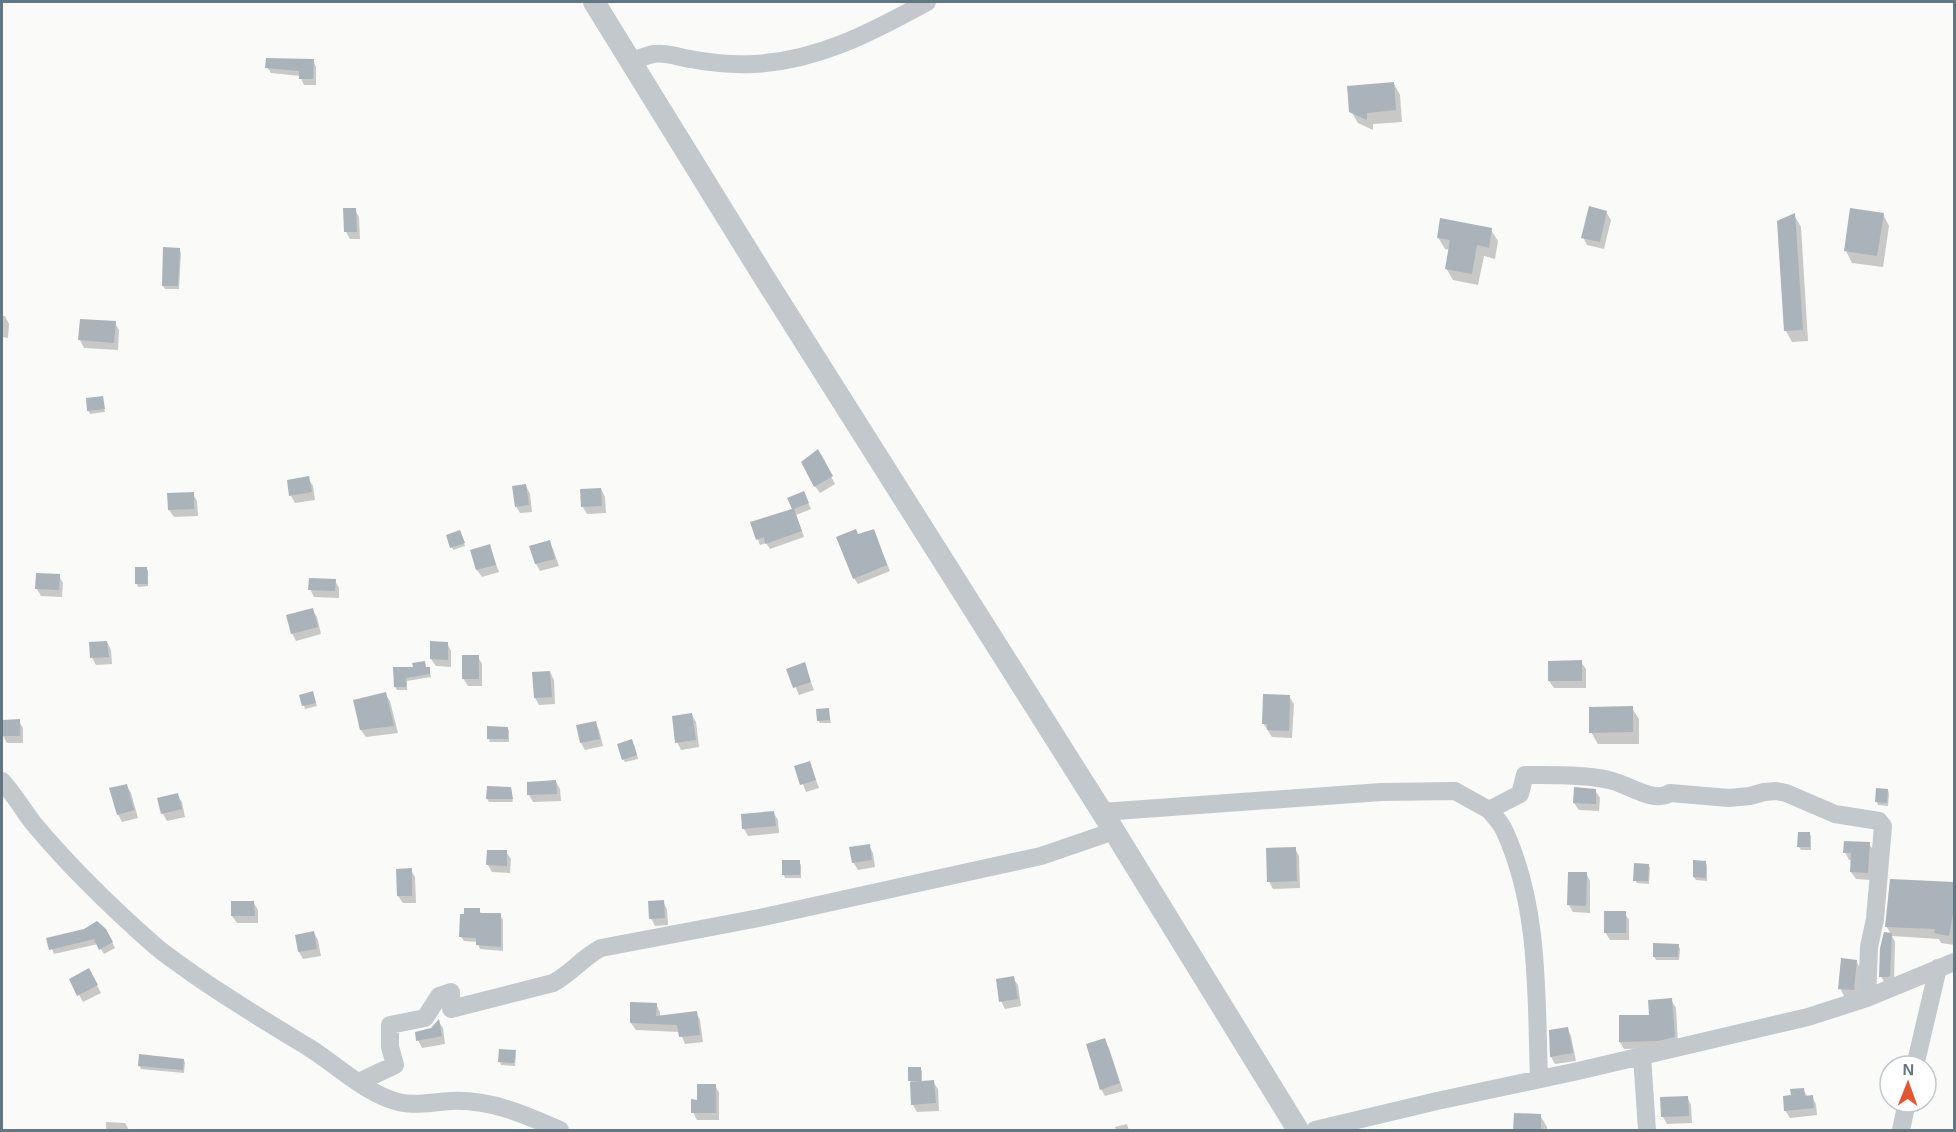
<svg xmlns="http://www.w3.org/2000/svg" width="1956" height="1132" font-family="Arial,sans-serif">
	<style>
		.shadow { fill: #0003 }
		.building { fill: #aab3b9 }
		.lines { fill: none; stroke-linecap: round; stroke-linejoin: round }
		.minor { stroke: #c3c8cc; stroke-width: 18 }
		.tertiary { stroke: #c3c8cc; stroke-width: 22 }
	</style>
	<rect width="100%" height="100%" fill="#fafaf8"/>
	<path class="shadow" d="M 313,60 L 316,67 L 316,85 L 304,85 L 300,76 L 271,73 L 267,67 Z
		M 1394,84 L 1400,95 L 1402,122 L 1373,124 L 1373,130 L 1358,123 L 1351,111 Z
		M 355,210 L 359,217 L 360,239 L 350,239 L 346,232 Z
		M 1606,212 L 1611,220 L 1604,249 L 1587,245 L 1583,237 Z
		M 1883,214 L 1889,226 L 1883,267 L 1852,263 L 1846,251 Z
		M 1794,215 L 1801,227 L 1808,341 L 1792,342 L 1786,331 Z
		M 1491,230 L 1498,241 L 1495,259 L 1484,256 L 1478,285 L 1453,280 L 1446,268 L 1450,250 L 1445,249 L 1438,237 Z
		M 179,249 L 181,253 L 179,289 L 165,289 L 163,286 Z
		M 2,316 L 5,316 L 9,324 L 8,338 L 2,337 Z
		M 115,323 L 119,330 L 118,350 L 84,348 L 80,340 Z
		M 102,398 L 105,412 L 90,414 L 88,410 Z
		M 818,452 L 835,484 L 820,493 L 815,486 Z
		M 308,478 L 313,486 L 315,500 L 295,503 L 291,496 Z
		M 526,486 L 530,494 L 532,512 L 520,513 L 516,506 Z
		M 601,489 L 605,497 L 606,513 L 587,514 L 583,507 Z
		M 193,494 L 197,501 L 198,516 L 174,517 L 169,510 Z
		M 789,498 L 806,498 L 811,509 L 796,515 L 804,537 L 770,549 L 766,543 L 760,545 L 752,523 L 794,510 Z
		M 874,531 L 890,571 L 858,584 L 854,578 L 858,536 Z
		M 461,535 L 465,546 L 453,550 L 452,547 Z
		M 549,542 L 553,549 L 559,566 L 540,571 L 536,564 L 531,547 Z
		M 489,546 L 499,572 L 482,577 L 477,570 L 472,551 Z
		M 146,568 L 148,571 L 148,586 L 138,587 L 137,584 Z
		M 59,576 L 63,583 L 62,597 L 41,596 L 37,589 Z
		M 335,581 L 339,588 L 339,598 L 314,597 L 310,589 Z
		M 312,610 L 317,617 L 321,634 L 296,641 L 292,633 Z
		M 107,642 L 111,650 L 112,664 L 96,665 L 92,658 Z
		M 447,643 L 451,651 L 451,667 L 436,666 L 431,659 Z
		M 478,657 L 482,664 L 482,686 L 468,686 L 463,678 Z
		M 1581,662 L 1586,669 L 1586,688 L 1554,688 L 1549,681 Z
		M 804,664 L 814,690 L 799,695 L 788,670 Z
		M 395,668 L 429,668 L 431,677 L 407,681 L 407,690 L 397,690 L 395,687 Z
		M 550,672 L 554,680 L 555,704 L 539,705 L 535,698 Z
		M 312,693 L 317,706 L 305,709 L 301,696 Z
		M 385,694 L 390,701 L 398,733 L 366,737 L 361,730 Z
		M 1289,696 L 1294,704 L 1292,738 L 1272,737 L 1263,723 Z
		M 1632,708 L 1639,719 L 1639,744 L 1598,744 L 1591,732 Z
		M 828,709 L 831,723 L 820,723 L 818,720 Z
		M 692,715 L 696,722 L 699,747 L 681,750 L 677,742 Z
		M 19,721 L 23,728 L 23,743 L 7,743 L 3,736 Z
		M 595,722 L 599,730 L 603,746 L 585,750 L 581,743 Z
		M 507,728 L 509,731 L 509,742 L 490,742 L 489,739 Z
		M 634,744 L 638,759 L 625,762 L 623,759 Z
		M 809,762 L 819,788 L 806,792 L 796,767 Z
		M 556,782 L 560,789 L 561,801 L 533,802 L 529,795 L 528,784 Z
		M 126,785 L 131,793 L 138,818 L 122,822 L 118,814 Z
		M 510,788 L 513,802 L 489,802 L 487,799 Z
		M 1595,790 L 1600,798 L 1599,811 L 1579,810 L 1574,803 Z
		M 1888,790 L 1889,794 L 1888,806 L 1878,805 L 1877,802 Z
		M 177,795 L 182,802 L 185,817 L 167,821 L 163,814 L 159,799 Z
		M 773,812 L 778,820 L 779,833 L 748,836 L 744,829 L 742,815 Z
		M 1809,833 L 1811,836 L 1811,850 L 1801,850 L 1799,847 Z
		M 1869,844 L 1874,851 L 1871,880 L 1856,879 L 1851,872 L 1852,860 L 1849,860 L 1845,852 Z
		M 869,846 L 873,853 L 875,867 L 858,870 L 853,862 Z
		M 1295,849 L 1299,856 L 1300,888 L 1273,889 L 1269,881 Z
		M 506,852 L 511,859 L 510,873 L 492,872 L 488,865 Z
		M 799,862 L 801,865 L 801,878 L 785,878 L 784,875 Z
		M 1705,862 L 1707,865 L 1707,881 L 1696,880 L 1694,877 Z
		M 1648,865 L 1650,868 L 1649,884 L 1637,883 L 1635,880 Z
		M 411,870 L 415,877 L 416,903 L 403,903 L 398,896 Z
		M 1586,873 L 1590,881 L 1590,913 L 1573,912 L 1569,905 Z
		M 1891,881 L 1954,883 L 1954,945 L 1941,943 L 1939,939 L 1892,936 L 1895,942 L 1894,983 L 1885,984 L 1881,976 L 1891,934 L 1886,926 Z
		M 253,902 L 258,910 L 258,923 L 237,923 L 232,916 Z
		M 663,902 L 667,909 L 668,925 L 655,926 L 651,918 Z
		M 479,910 L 482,915 L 500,915 L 503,920 L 503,951 L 480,949 L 477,942 L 464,941 L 461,937 Z
		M 1625,913 L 1629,920 L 1629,940 L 1610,940 L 1605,932 Z
		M 314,933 L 318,940 L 321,956 L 303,959 L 299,952 Z
		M 109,936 L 115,948 L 104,954 L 98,944 L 54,954 L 48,939 Z
		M 1678,945 L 1680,949 L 1679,960 L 1656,960 L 1654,956 Z
		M 1856,961 L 1861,969 L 1858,997 L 1844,996 L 1840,988 Z
		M 89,970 L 101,993 L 83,1002 L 71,980 Z
		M 1013,978 L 1018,985 L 1021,1006 L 1005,1009 L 1001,1001 Z
		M 1671,1000 L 1676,1008 L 1678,1044 L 1663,1048 L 1624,1049 L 1620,1042 Z
		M 656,1004 L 660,1012 L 660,1017 L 696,1012 L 700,1020 L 703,1042 L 685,1044 L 680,1032 L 636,1030 L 631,1023 Z
		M 439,1022 L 443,1028 L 445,1044 L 422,1048 L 418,1040 Z
		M 1567,1028 L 1571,1036 L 1576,1061 L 1555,1064 L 1551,1057 L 1550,1031 Z
		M 1104,1040 L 1109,1048 L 1123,1091 L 1105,1096 L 1101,1089 Z
		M 515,1052 L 516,1055 L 515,1066 L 501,1065 L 500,1061 Z
		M 184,1060 L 185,1063 L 184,1073 L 141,1069 L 139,1065 Z
		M 909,1068 L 920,1068 L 922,1071 L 922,1083 L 933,1082 L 938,1089 L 939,1111 L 917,1112 L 913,1105 Z
		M 715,1085 L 719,1093 L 719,1120 L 697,1120 L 693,1112 L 698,1101 Z
		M 1803,1090 L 1808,1097 L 1812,1097 L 1816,1104 L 1817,1115 L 1790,1118 L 1785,1110 L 1792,1097 Z
		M 1687,1097 L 1691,1105 L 1692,1123 L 1667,1124 L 1663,1117 Z
		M 1540,1115 L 1547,1127 L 1547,1130 L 1515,1130 Z
		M 106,1122 L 125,1123 L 129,1130 L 106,1130 Z
		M 1127,1124 L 1129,1130 L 1116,1130 L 1115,1127 Z"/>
	<path class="building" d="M 266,58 L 314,59 L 313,79 L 299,79 L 299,71 L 265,68 Z
		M 1394,82 L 1396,110 L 1367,113 L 1367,120 L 1349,112 L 1347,86 Z
		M 1589,206 L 1607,211 L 1600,242 L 1581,238 Z
		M 343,208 L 356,208 L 357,232 L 344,232 Z
		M 1850,208 L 1884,213 L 1877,256 L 1844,251 Z
		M 1795,213 L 1803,330 L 1784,331 L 1777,221 Z
		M 1440,218 L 1492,228 L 1489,248 L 1477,245 L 1472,274 L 1445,269 L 1450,240 L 1437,238 Z
		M 163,247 L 180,248 L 178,286 L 162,286 Z
		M 80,319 L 116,321 L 114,343 L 78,340 Z
		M 103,396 L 105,409 L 87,411 L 86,398 Z
		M 818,449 L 833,476 L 814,487 L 801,462 Z
		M 309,476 L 312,492 L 289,496 L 287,480 Z
		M 526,484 L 529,505 L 515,507 L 512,486 Z
		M 601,488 L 602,506 L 581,507 L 580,489 Z
		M 804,491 L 809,503 L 794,509 L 802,531 L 765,544 L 764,537 L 756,540 L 750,522 L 792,509 L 787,498 Z
		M 194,492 L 194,509 L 168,510 L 167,493 Z
		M 856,529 L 858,534 L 874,529 L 887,565 L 853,579 L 836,537 Z
		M 460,530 L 465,543 L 450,548 L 446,535 Z
		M 550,540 L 555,559 L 535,564 L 529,546 Z
		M 490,544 L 496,565 L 476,570 L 470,550 Z
		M 135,567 L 147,567 L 148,584 L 135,584 Z
		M 36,573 L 60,574 L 59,590 L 35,589 Z
		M 309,578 L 336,579 L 335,591 L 308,590 Z
		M 313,608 L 318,627 L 291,634 L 286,615 Z
		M 107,641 L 109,657 L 90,658 L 89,642 Z
		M 430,641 L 448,642 L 448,660 L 430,659 Z
		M 462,655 L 479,655 L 479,679 L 462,679 Z
		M 1582,660 L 1582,681 L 1548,681 L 1548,661 Z
		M 425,661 L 426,667 L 430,667 L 430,674 L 406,678 L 406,687 L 394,687 L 393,667 L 413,667 L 412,663 Z
		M 805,662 L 811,682 L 793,688 L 786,669 Z
		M 550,671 L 552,697 L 534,698 L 532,672 Z
		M 313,691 L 316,703 L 302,706 L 299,695 Z
		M 386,692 L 394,726 L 360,730 L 353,700 Z
		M 1263,694 L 1290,695 L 1289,731 L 1267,730 L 1267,724 L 1262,724 Z
		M 1633,706 L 1633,732 L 1589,733 L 1589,707 Z
		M 829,708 L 830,720 L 817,721 L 816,709 Z
		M 692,713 L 696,740 L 675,743 L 672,716 Z
		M 20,719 L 20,736 L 2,736 L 2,720 Z
		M 596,721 L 600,739 L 580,743 L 576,725 Z
		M 487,726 L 508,727 L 508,739 L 487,739 Z
		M 632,739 L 637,755 L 622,760 L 617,744 Z
		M 810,761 L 816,780 L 800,785 L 794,766 Z
		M 556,780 L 557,794 L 527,795 L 527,782 Z
		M 127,784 L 134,810 L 117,815 L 109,788 Z
		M 487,786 L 511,787 L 513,799 L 486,799 Z
		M 1574,787 L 1596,789 L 1596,804 L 1573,803 Z
		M 1876,788 L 1888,789 L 1887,803 L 1875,802 Z
		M 178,793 L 182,809 L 161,814 L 157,798 Z
		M 774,811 L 776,826 L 742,829 L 741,814 Z
		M 1798,832 L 1810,832 L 1810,847 L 1797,847 Z
		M 1844,841 L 1870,842 L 1868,873 L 1850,872 L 1851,853 L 1843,853 Z
		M 870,844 L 872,860 L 852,863 L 849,847 Z
		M 1296,847 L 1297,881 L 1267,882 L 1266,848 Z
		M 487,850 L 507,850 L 507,866 L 486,865 Z
		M 782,860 L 800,860 L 800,875 L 782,875 Z
		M 1693,860 L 1706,861 L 1706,878 L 1693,877 Z
		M 1634,863 L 1649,864 L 1648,881 L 1633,881 Z
		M 412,868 L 412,896 L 397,896 L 396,869 Z
		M 1568,872 L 1587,872 L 1586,906 L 1567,905 Z
		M 1890,879 L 1954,882 L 1954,908 L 1949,936 L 1934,933 L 1935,929 L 1885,927 Z
		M 664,900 L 665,918 L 649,919 L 648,901 Z
		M 231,901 L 254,901 L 255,916 L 231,916 Z
		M 464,908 L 480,908 L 480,913 L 501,913 L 501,947 L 476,945 L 476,938 L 459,937 L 460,914 L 464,914 Z
		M 1604,911 L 1626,911 L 1626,933 L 1604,933 Z
		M 97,921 L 106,929 L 113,942 L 99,950 L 94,939 L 49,950 L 46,938 L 84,929 Z
		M 314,931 L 317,949 L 298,952 L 295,935 Z
		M 1884,932 L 1892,933 L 1890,976 L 1888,977 L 1879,977 L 1880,948 Z
		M 1653,943 L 1679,944 L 1678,957 L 1653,957 Z
		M 1841,958 L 1857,960 L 1854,990 L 1838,989 Z
		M 89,968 L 98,985 L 77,996 L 69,979 Z
		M 1014,976 L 1018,999 L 999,1002 L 996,979 Z
		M 1672,998 L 1675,1037 L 1658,1041 L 1619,1042 L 1619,1015 L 1649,1015 L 1648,1000 Z
		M 630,1002 L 657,1003 L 656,1016 L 697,1011 L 700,1035 L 679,1037 L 677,1025 L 630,1023 Z
		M 439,1019 L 442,1036 L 416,1041 L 415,1032 L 431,1028 Z
		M 1568,1027 L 1573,1053 L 1550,1057 L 1549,1030 Z
		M 1105,1038 L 1120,1083 L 1100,1090 L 1086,1044 Z
		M 499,1049 L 516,1050 L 514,1063 L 498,1062 Z
		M 139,1054 L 184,1059 L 183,1070 L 138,1066 Z
		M 908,1067 L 921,1067 L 921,1081 L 908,1081 Z
		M 934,1080 L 936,1103 L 911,1105 L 910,1082 Z
		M 697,1084 L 716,1084 L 716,1113 L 691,1113 L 691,1099 L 697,1100 Z
		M 1804,1088 L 1805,1096 L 1813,1095 L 1814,1108 L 1784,1111 L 1783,1096 L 1791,1095 L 1790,1089 Z
		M 1688,1096 L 1689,1116 L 1661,1117 L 1660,1097 Z
		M 1514,1113 L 1541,1114 L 1541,1131 L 1513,1131 Z"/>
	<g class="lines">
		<path class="minor" d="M 632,62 C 639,59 646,55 654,54 C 665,52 678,57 690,59 C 711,63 732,65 753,64 C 818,61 872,32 927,2
			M 2,781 C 14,794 23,810 34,824 C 70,867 111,907 153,944 C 163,953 175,961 186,969 C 225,997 267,1022 308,1047 C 334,1063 361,1089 389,1099 C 411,1108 429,1102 451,1101 C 490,1099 526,1115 560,1130
			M 1489,810 C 1495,817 1502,824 1505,832 C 1540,909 1536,997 1539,1079
			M 1102,812 L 1381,792 L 1455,791 L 1489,810 L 1520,794 L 1525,775 C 1549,775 1585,774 1609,780 C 1626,783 1653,804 1670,793 L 1729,798 L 1750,796 L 1764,792 L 1776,791 L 1786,793 L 1835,814 L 1879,821 L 1883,826 L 1875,919 L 1869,947 L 1867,998
			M 1642,1056 L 1647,1130
			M 1915,1066 L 1938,968
			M 359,1082 L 395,1065 L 390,1047 L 390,1025 L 425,1018 L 439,996 L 451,992 L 451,1009 L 553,983 C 572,973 583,957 601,948 L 759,918 L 1041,856 L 1114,831
			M 1315,1130 L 1437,1101 L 1578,1071 L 1808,1017 L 1867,998 L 1954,962
			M 1901,1130 L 1907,1102"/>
		<path class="tertiary" d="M 594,2 L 762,274 L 1114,831 L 1298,1130"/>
	</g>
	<rect width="1956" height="1132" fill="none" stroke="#657683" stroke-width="6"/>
	<g transform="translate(1908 1084) rotate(1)"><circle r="28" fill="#ffffff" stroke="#c1c8cd" stroke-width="1.5"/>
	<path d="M0-4.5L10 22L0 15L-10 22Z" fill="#e4572e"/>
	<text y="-9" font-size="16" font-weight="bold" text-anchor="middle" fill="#657683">N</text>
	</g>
</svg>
